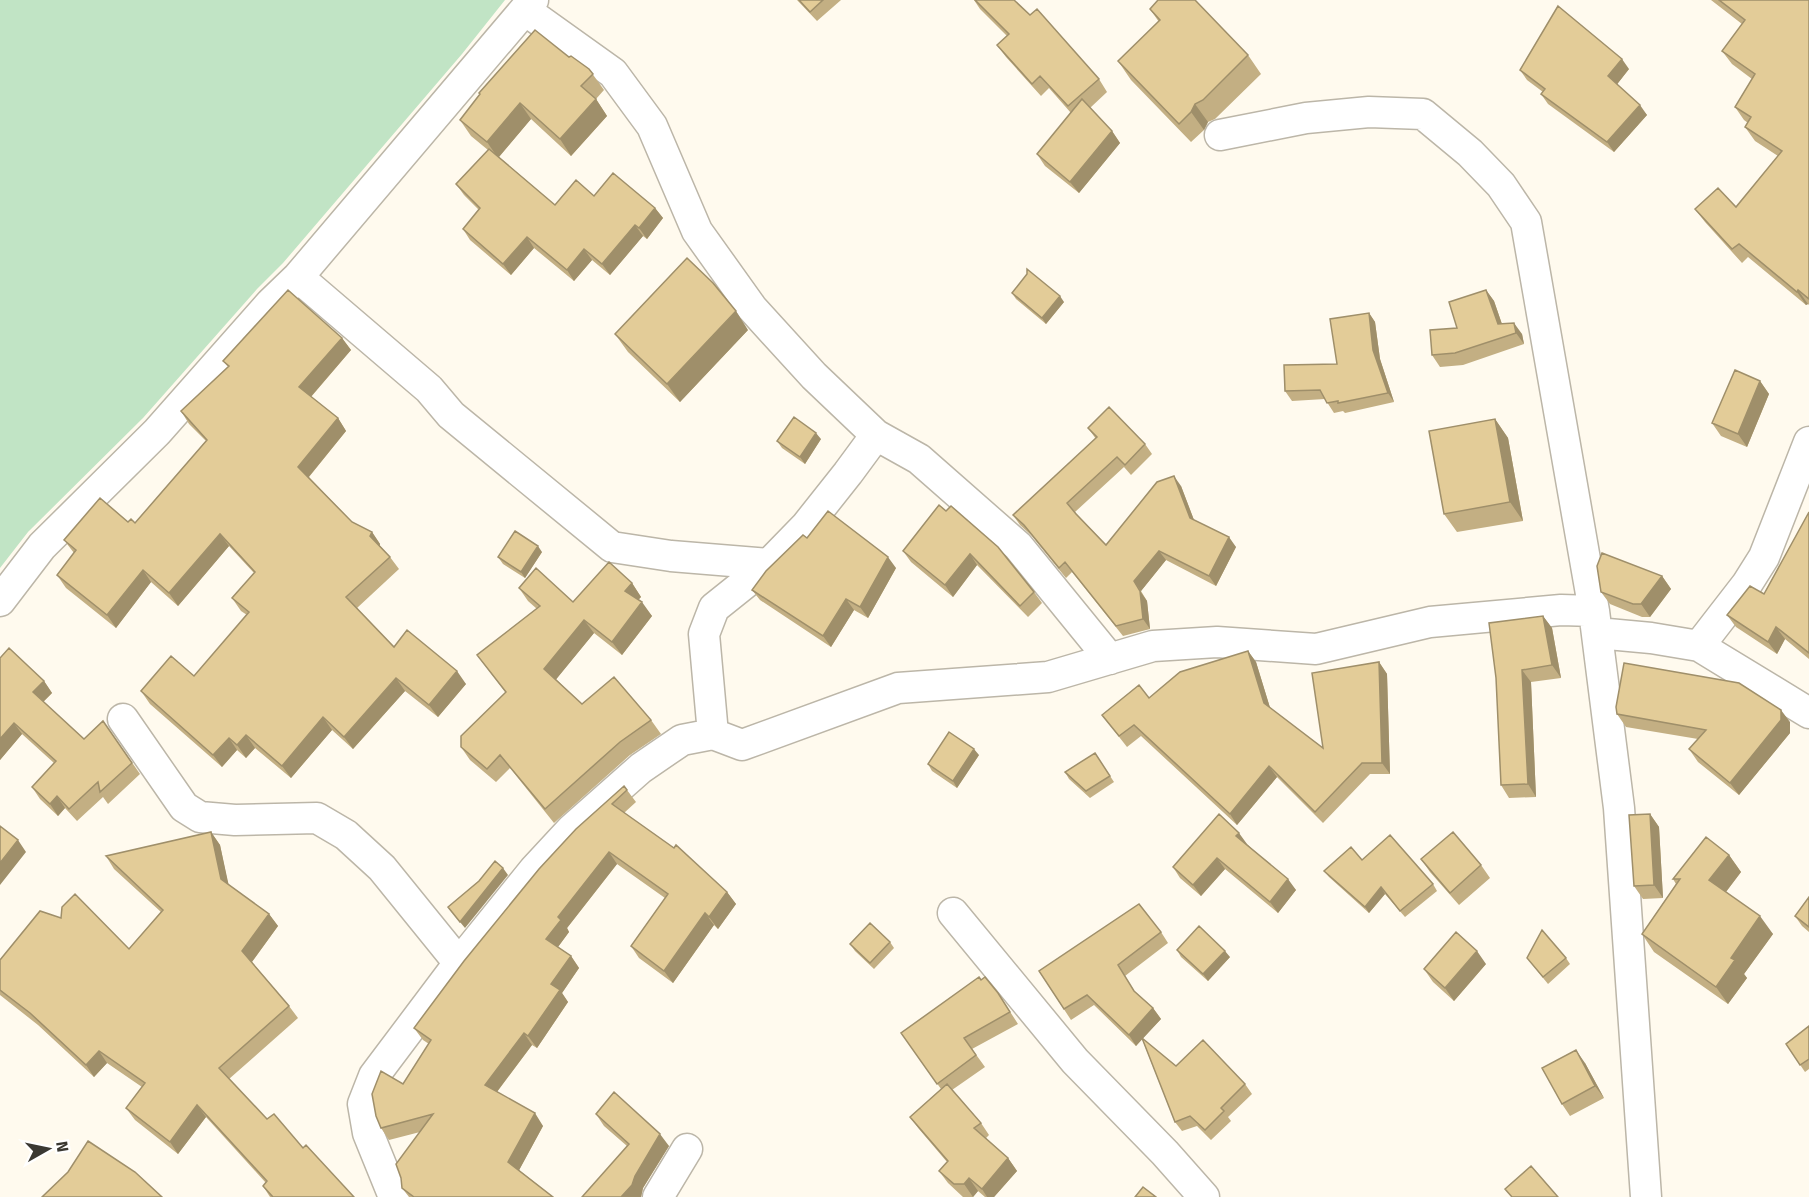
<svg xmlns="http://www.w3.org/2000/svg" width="1809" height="1197" font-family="'Fira Sans',sans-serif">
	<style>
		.green { fill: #c1e4c5 }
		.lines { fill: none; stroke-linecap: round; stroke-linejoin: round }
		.street-casing { stroke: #bcb6a8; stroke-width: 33 }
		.street { stroke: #fff; stroke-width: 30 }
		.wall { fill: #c3af83 }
		.shaded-wall { fill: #9f8f6a }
		.building { fill: #e3cc98; stroke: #9f8f6a; stroke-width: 1.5 }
	</style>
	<rect width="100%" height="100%" fill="#fffaee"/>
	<path class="green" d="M 0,0 L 505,0 L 462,54 L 283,263 L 257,289 L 143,418 L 28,532 L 0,568 Z"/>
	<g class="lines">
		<g class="street-casing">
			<path id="street" d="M 525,10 L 613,73 L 652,126 L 697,231 L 752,308 L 814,376 L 876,435 L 919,459 L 1018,546 L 1110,659
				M 1220,135 L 1306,118 L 1369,112 L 1423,114 L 1470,153 L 1501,185 L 1526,222 L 1594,611 L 1619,808 L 1646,1197
				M 298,277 L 429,389 L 451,415 L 612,547 L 671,556 L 768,564
				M 0,601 L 42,546 L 157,432 L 271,303 L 298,277 L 533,0
				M 1597,633 L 1651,638 L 1699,646 L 1809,713
				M 1699,646 L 1747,584 L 1764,557 L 1809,442
				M 123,719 L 184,807 L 200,817 L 235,820 L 317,818 L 346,835 L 382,868 L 459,963
				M 713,734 L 704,634 L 714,608 L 769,564 L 806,526 L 848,473 L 876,435
				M 953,913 L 1075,1061 L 1165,1153 L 1204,1197
				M 394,1197 L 368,1133 L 363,1104 L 374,1076 L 459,963 L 534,870 L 572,829 L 641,768 L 682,740 L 713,734 L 742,745 L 898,688 L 1048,677 L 1153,646 L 1217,642 L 1316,649 L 1430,622 L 1561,610 L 1594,611
				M 658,1197 L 687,1149"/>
		</g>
		<use href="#street" class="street"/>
	</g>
	<path class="wall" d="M 797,0 L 841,0 L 817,21 Z
		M 974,0 L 1014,0 L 1099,79 L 1107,92 L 1090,108 L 1112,131 L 1120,143 L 1079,193 L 1045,166 L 1037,154 L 1071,113 L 1049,88 L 1041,96 L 1006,57 L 997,45 L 1007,36 L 980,9 Z
		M 1711,0 L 1809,0 L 1809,305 L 1808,304 L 1806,305 L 1748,257 L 1742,263 L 1705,222 L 1695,209 L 1736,207 L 1778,156 L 1755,141 L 1745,127 L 1748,123 L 1744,120 L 1735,107 L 1752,79 L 1732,64 L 1722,51 L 1742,24 Z
		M 1150,9 L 1248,55 L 1261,74 L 1215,119 L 1208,122 L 1204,130 L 1191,142 L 1131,80 L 1118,61 L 1159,22 Z
		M 569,57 L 589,69 L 604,90 L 596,99 L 607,116 L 571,156 L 531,119 L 499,157 L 555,205 L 594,196 L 655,208 L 663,218 L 647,239 L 643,236 L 610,275 L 592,260 L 574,281 L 534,248 L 511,275 L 470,240 L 463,229 L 479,210 L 464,195 L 456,184 L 488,150 L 471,136 L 460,120 Z
		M 1629,69 L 1617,84 L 1647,115 L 1614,152 L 1548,104 L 1541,94 L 1543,92 L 1527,80 L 1520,70 Z
		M 1486,290 L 1494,301 L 1502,324 L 1522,334 L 1524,344 L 1463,365 L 1440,367 L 1432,355 L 1457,328 Z
		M 1012,293 L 1064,302 L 1046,324 L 1016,299 Z
		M 1369,313 L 1375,322 L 1380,359 L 1394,402 L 1345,413 L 1343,411 L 1334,413 L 1325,399 L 1292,401 L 1285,391 L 1337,364 Z
		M 748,330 L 680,402 L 628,352 L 615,334 Z
		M 342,338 L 351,350 L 311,397 L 338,418 L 346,431 L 309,477 L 352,522 L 372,532 L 380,544 L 380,546 L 390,557 L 399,569 L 357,608 L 394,647 L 466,684 L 438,717 L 405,691 L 353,749 L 332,730 L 291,778 L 255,748 L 246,758 L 237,750 L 222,767 L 150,704 L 141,691 L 194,676 L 247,615 L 241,611 L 232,598 L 254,573 L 229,546 L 178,606 L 151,582 L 116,628 L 66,588 L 57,575 L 74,553 L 64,540 L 128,522 L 135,523 L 206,441 L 189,424 L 181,411 L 228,367 L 223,361 Z
		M 1760,381 L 1769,394 L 1747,447 L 1721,436 L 1712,423 Z
		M 1495,419 L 1508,438 L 1523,521 L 1457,532 L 1444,514 Z
		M 1088,428 L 1145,444 L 1152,454 L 1131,475 L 1124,467 L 1075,512 L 1106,545 L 1181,486 L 1194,520 L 1236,547 L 1216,586 L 1166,560 L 1141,591 L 1147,601 L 1150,629 L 1123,636 L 1072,572 L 1066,578 L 1031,535 L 1020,525 L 1013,515 L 1096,439 Z
		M 821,439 L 805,464 L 782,448 L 777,441 Z
		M 939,505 L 1034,592 L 1042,603 L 1028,617 L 977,565 L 953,597 L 911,562 L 903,551 Z
		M 1809,512 L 1809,659 L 1785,639 L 1777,654 L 1736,627 L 1727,615 L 1764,594 Z
		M 807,538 L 896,568 L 868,618 L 854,610 L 831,647 L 760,600 L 752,590 Z
		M 542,552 L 525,578 L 503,564 L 498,557 Z
		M 1662,576 L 1671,589 L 1650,617 L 1642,617 L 1610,604 L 1601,592 Z
		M 632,583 L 641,597 L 638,600 L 652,616 L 622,655 L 594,633 L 556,679 L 582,704 L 651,720 L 661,734 L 630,755 L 554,823 L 510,768 L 496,782 L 470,760 L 461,747 L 506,693 L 477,655 L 537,609 L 528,601 L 519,588 L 573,602 Z
		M 1543,616 L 1552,628 L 1561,678 L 1531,682 L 1536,797 L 1509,798 L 1501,785 L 1496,678 Z
		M 1248,651 L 1256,662 L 1270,708 L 1323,748 L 1379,662 L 1387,674 L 1390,774 L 1370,774 L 1323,823 L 1277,777 L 1237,825 L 1141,736 L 1127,747 L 1102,715 L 1149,698 Z
		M 0,658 L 44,681 L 52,693 L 43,702 L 84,739 L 103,721 L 140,774 L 108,804 L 103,797 L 77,821 L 65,808 L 58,816 L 40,799 L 32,787 L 54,763 L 22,734 L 0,760 Z
		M 1617,714 L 1790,722 L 1790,733 L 1739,795 L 1698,762 L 1689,749 L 1698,739 L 1626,727 Z
		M 1095,753 L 1114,782 L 1090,798 L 1069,779 L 1065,772 Z
		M 979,755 L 957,788 L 932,771 L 928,764 Z
		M 627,790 L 636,802 L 624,813 L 727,892 L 736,904 L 718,929 L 714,925 L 673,983 L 639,958 L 631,946 L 665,898 L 617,864 L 567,928 L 569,932 L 558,947 L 571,956 L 579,968 L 562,993 L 568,1002 L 537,1048 L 532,1045 L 497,1092 L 543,1126 L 519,1170 L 553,1197 L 409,1197 L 402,1188 L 420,1132 L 389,1140 L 381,1128 L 403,1084 L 429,1044 L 423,1040 L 414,1028 L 539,869 Z
		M 1650,814 L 1659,827 L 1663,898 L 1643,899 L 1634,886 Z
		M 211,832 L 220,845 L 228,884 L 269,914 L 278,926 L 252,962 L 289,1006 L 298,1018 L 229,1079 L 267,1119 L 303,1148 L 354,1197 L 270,1197 L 263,1186 L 266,1183 L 206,1117 L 178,1154 L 135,1120 L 126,1108 L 142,1087 L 107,1063 L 94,1077 L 38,1025 L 0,995 L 0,960 L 129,949 L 161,912 L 114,869 L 106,856 Z
		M 1247,844 L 1296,890 L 1278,913 L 1225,869 L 1201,896 L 1180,878 L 1173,867 Z
		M 1729,855 L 1741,872 L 1726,892 L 1773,934 L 1744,974 L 1747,978 L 1728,1004 L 1654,952 L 1642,934 L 1676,884 L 1673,879 Z
		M 1421,859 L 1481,865 L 1490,878 L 1459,905 L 1430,872 Z
		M 1362,860 L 1433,884 L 1437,891 L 1405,917 L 1385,894 L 1369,913 L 1329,877 L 1324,871 Z
		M 1809,897 L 1809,932 L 1802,926 L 1795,916 Z
		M 1161,932 L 1168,943 L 1125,976 L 1135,992 L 1153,1008 L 1161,1019 L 1142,1039 L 1176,1066 L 1245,1084 L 1252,1094 L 1228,1117 L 1231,1121 L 1211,1140 L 1197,1126 L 1182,1131 L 1175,1122 L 1142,1039 L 1136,1046 L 1094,1005 L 1071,1020 L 1039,971 Z
		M 890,942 L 894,948 L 874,969 L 855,951 L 850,944 Z
		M 1177,950 L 1230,957 L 1208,981 L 1181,957 Z
		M 1527,958 L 1566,958 L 1570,964 L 1548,984 Z
		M 1486,964 L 1454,1001 L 1433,982 L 1424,969 Z
		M 981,980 L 998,993 L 1018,1024 L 972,1049 L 985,1067 L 952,1090 L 981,1123 L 989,1135 L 986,1138 L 1008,1158 L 1017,1171 L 994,1197 L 985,1197 L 978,1191 L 973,1197 L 963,1197 L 948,1183 L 939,1171 L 947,1162 L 919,1129 L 910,1117 L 941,1089 L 901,1033 Z
		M 1809,1026 L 1809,1069 L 1805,1072 L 1786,1044 Z
		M 1585,1063 L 1604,1098 L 1570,1116 L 1562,1104 Z
		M 596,1114 L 669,1146 L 643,1188 L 641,1197 L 627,1146 L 604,1126 Z"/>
	<path class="shaded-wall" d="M 1622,59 L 1629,69 L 1615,87 L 1608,76 Z
		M 596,99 L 607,116 L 571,156 L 560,139 Z
		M 520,103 L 531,119 L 498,158 L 487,142 Z
		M 1195,104 L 1208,122 L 1204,130 L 1191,112 Z
		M 1640,105 L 1647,115 L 1614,152 L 1607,142 Z
		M 1112,131 L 1120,143 L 1079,193 L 1070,182 Z
		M 655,208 L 663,218 L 647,239 L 639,228 Z
		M 635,225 L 643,236 L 610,275 L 602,264 Z
		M 527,237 L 534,248 L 511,275 L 503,264 Z
		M 584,249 L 592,260 L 574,281 L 567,270 Z
		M 1486,290 L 1494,301 L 1506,336 L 1498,324 Z
		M 1798,290 L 1808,304 L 1806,305 L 1797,292 Z
		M 1060,296 L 1064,302 L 1046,324 L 1042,318 Z
		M 736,311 L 748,330 L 680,402 L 667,384 Z
		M 1369,313 L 1375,322 L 1380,359 L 1394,402 L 1388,393 L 1373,350 Z
		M 1514,323 L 1522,334 L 1524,344 L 1516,333 Z
		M 342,338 L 351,350 L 308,400 L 299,387 Z
		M 1760,381 L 1769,394 L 1747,447 L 1738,434 Z
		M 338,418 L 346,431 L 307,479 L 298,467 Z
		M 1495,419 L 1508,438 L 1523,521 L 1510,502 Z
		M 816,433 L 821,439 L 805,464 L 800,457 Z
		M 1174,476 L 1181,486 L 1197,528 L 1190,518 Z
		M 372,532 L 380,544 L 379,548 L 370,536 Z
		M 220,534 L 229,546 L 178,606 L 169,593 Z
		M 1229,537 L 1236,547 L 1216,586 L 1209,576 Z
		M 538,546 L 542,552 L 525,578 L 521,572 Z
		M 1159,551 L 1166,560 L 1141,591 L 1134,581 Z
		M 970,554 L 977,565 L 953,597 L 945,585 Z
		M 888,557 L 896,568 L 868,618 L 860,607 Z
		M 143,570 L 151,582 L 116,628 L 107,615 Z
		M 1662,576 L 1671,589 L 1650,617 L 1641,604 Z
		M 632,583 L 641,597 L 634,604 L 625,591 Z
		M 1140,591 L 1147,601 L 1150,629 L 1143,619 Z
		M 846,599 L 854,610 L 831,647 L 823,636 Z
		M 642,602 L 652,616 L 622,655 L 612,642 Z
		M 1543,616 L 1552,628 L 1561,678 L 1552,665 Z
		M 584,620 L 594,633 L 554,682 L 544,669 Z
		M 1776,627 L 1785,639 L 1777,654 L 1768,642 Z
		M 1248,651 L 1256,662 L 1272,714 L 1264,703 Z
		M 1379,662 L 1387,674 L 1390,774 L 1382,763 Z
		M 1522,670 L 1531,682 L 1536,797 L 1528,784 Z
		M 457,671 L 466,684 L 438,717 L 429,705 Z
		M 396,678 L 405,691 L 353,749 L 344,737 Z
		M 44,681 L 52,693 L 41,704 L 33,692 Z
		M 1781,710 L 1790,722 L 1790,733 L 1739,795 L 1730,783 Z
		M 323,717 L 332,730 L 291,778 L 282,766 Z
		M 14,723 L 22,734 L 0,760 L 0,739 Z
		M 246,735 L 255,748 L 246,758 L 237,745 Z
		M 229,738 L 237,750 L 222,767 L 213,755 Z
		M 974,749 L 979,755 L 957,788 L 953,781 Z
		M 1269,766 L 1277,777 L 1237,825 L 1230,814 Z
		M 57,796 L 65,808 L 58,816 L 50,804 Z
		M 1650,814 L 1659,827 L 1663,898 L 1654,885 Z
		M 211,832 L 220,845 L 230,891 L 221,879 Z
		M 1239,833 L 1247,844 L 1244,847 L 1236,836 Z
		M 18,840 L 26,852 L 0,885 L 0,863 Z
		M 609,852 L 617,864 L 567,928 L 569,932 L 555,951 L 546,939 L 558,917 Z
		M 1729,855 L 1741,872 L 1722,897 L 1709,880 Z
		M 1217,858 L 1225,869 L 1201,896 L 1193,885 Z
		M 503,868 L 508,875 L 465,928 L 460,922 Z
		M 1288,879 L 1296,890 L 1278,913 L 1270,902 Z
		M 1381,887 L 1385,894 L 1369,913 L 1365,907 Z
		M 727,892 L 736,904 L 718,929 L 709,917 Z
		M 705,913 L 714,925 L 673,983 L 664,971 Z
		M 269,914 L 278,926 L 251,963 L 242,951 Z
		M 1760,916 L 1773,934 L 1744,974 L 1747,978 L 1728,1004 L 1716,987 L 1731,958 Z
		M 1225,951 L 1230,957 L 1208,981 L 1203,974 Z
		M 1477,951 L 1486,964 L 1454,1001 L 1445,988 Z
		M 571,956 L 579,968 L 562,993 L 568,1002 L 537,1048 L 528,1036 L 551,984 Z
		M 1153,1008 L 1161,1019 L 1136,1046 L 1129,1035 Z
		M 524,1033 L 532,1045 L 493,1097 L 485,1085 Z
		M 1576,1050 L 1585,1063 L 1604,1098 L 1595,1086 Z
		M 99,1051 L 107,1063 L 94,1077 L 86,1065 Z
		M 197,1105 L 206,1117 L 178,1154 L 170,1142 Z
		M 535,1113 L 543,1126 L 517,1174 L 508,1162 Z
		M 660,1134 L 669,1146 L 643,1188 L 641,1197 L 621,1197 Z
		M 1008,1158 L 1017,1171 L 994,1197 L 987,1197 L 982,1189 Z
		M 969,1178 L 978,1191 L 973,1197 L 964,1184 Z"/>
	<path class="building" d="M 799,0 L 823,0 L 810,12 Z
		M 975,0 L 1014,0 L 1030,15 L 1037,9 L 1099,79 L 1068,106 L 1040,76 L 1032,84 L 997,45 L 1009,34 Z
		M 1158,0 L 1195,0 L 1248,55 L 1203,100 L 1195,104 L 1191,112 L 1179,124 L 1118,61 L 1160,20 L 1150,9 Z
		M 1719,0 L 1809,0 L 1809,299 L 1798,290 L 1797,292 L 1739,244 L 1732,249 L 1695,209 L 1718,188 L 1736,207 L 1782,151 L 1745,127 L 1751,117 L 1735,107 L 1755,74 L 1722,51 L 1745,20 Z
		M 1558,6 L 1622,59 L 1608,76 L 1640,105 L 1607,142 L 1541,94 L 1545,89 L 1520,70 Z
		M 535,30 L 569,57 L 571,56 L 589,69 L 593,74 L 581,86 L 596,99 L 560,139 L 520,103 L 487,142 L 460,120 L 480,94 L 479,93 Z
		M 1082,99 L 1112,131 L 1070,182 L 1037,154 Z
		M 489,149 L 555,205 L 576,180 L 594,196 L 613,173 L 655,208 L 639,228 L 635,225 L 602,264 L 584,249 L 567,270 L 527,237 L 503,264 L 463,229 L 480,208 L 456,184 Z
		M 687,258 L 713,283 L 736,311 L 667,384 L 615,334 Z
		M 1027,269 L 1060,296 L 1042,318 L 1012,293 L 1027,274 Z
		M 288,290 L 342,338 L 299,387 L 338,418 L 298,467 L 352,522 L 372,532 L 370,536 L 390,557 L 346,597 L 394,647 L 407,630 L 457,671 L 429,705 L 396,678 L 344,737 L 323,717 L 282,766 L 246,735 L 237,745 L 229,738 L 213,755 L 141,691 L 171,656 L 194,676 L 249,612 L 232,598 L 255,572 L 220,534 L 169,593 L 143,570 L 107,615 L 57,575 L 76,550 L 64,540 L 100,498 L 128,522 L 131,519 L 135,523 L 207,440 L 181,411 L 229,366 L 223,361 Z
		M 1486,290 L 1498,324 L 1514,323 L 1516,333 L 1455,353 L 1432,355 L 1430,330 L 1457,328 L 1449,302 Z
		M 1369,313 L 1373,350 L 1388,393 L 1338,403 L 1338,401 L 1327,403 L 1320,390 L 1285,391 L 1284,365 L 1337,364 L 1330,319 Z
		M 1735,370 L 1760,381 L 1738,434 L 1712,423 Z
		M 1109,407 L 1145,444 L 1125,465 L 1117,457 L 1067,503 L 1076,514 L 1106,545 L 1157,482 L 1174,476 L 1190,518 L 1229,537 L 1209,576 L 1159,551 L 1134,581 L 1140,591 L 1143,619 L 1116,626 L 1065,562 L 1059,568 L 1024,525 L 1013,515 L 1097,437 L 1088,428 Z
		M 794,417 L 816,433 L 800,457 L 777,441 Z
		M 1495,419 L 1510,502 L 1444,514 L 1429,431 Z
		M 939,505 L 946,511 L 951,506 L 998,547 L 1034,592 L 1020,606 L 970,554 L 945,585 L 903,551 Z
		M 828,511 L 888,557 L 860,607 L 846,599 L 823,636 L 752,590 L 766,571 L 803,535 L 807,538 Z
		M 1809,512 L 1809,653 L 1776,627 L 1768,642 L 1727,615 L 1750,586 L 1764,594 Z
		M 515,531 L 538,546 L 521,572 L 498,557 Z
		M 1602,553 L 1662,576 L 1641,604 L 1633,604 L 1601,592 L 1597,566 Z
		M 609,562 L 632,583 L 625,591 L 642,602 L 612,642 L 584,620 L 544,669 L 582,704 L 614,677 L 651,720 L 620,742 L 545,809 L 500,755 L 487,769 L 461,747 L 461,736 L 506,692 L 477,655 L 540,606 L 519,588 L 536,568 L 573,602 Z
		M 1543,616 L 1552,665 L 1522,670 L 1528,784 L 1501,785 L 1496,678 L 1489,623 Z
		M 9,648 L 44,681 L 33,692 L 84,739 L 103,721 L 132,763 L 100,792 L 98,782 L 69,809 L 57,796 L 50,804 L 32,787 L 56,761 L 14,723 L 0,739 L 0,658 Z
		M 1248,651 L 1264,703 L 1323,748 L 1312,673 L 1379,662 L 1382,763 L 1362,763 L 1315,812 L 1269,766 L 1230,814 L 1134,725 L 1119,736 L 1102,715 L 1139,685 L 1149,698 L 1180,672 Z
		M 1624,663 L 1739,683 L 1781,710 L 1781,720 L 1730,783 L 1689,749 L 1706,730 L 1617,714 L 1616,707 Z
		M 949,732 L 974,749 L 953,781 L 928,764 Z
		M 1095,753 L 1110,776 L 1086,791 L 1065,772 Z
		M 624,786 L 627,790 L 612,804 L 674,848 L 676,845 L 727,892 L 709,917 L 705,913 L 664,971 L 631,946 L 668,894 L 609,852 L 558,917 L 561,920 L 546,939 L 571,956 L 551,984 L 560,990 L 528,1036 L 524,1033 L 485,1085 L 535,1113 L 508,1162 L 553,1197 L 414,1197 L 402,1188 L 401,1178 L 396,1164 L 433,1114 L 381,1128 L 376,1116 L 372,1094 L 381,1071 L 403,1084 L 431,1040 L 414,1028 L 464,961 L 539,869 L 576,829 Z
		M 1219,814 L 1239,833 L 1236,836 L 1288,879 L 1270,902 L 1217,858 L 1193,885 L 1173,867 Z
		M 1650,814 L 1654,885 L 1634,886 L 1629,815 Z
		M 0,826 L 18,840 L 0,863 Z
		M 211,832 L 221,879 L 269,914 L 242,951 L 289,1006 L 219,1068 L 267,1119 L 274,1114 L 303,1148 L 306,1145 L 354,1197 L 273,1197 L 263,1186 L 267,1181 L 197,1105 L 170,1142 L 126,1108 L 145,1083 L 99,1051 L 86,1065 L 30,1013 L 0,990 L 0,960 L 40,911 L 61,918 L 62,907 L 75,894 L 129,949 L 163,910 L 106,856 Z
		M 1453,832 L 1481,865 L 1450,893 L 1421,859 Z
		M 1390,835 L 1433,884 L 1400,911 L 1381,887 L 1365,907 L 1324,871 L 1351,847 L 1362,860 Z
		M 1706,837 L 1729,855 L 1709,880 L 1760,916 L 1731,958 L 1735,960 L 1716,987 L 1642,934 L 1680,879 L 1673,879 Z
		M 495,861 L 503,868 L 460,922 L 448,907 L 479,881 Z
		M 1809,897 L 1809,927 L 1795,916 Z
		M 1139,904 L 1161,932 L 1118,965 L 1134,991 L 1153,1008 L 1129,1035 L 1087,995 L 1064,1009 L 1039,971 Z
		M 870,923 L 890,942 L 870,963 L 850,944 Z
		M 1199,926 L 1225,951 L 1203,974 L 1177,950 Z
		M 1542,930 L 1566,958 L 1543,977 L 1527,958 Z
		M 1456,932 L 1477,951 L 1445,988 L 1424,969 Z
		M 979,977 L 981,980 L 985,977 L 998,993 L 1010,1012 L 964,1038 L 976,1055 L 937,1084 L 901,1033 Z
		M 1809,1026 L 1809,1059 L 1800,1065 L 1786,1044 Z
		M 1142,1038 L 1176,1066 L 1203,1040 L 1245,1084 L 1221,1108 L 1224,1111 L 1205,1130 L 1190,1116 L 1175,1122 Z
		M 1576,1050 L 1595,1086 L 1562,1104 L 1542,1068 Z
		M 947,1084 L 981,1123 L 974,1128 L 1008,1158 L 982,1189 L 969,1178 L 964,1184 L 954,1184 L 939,1171 L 948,1161 L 910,1117 Z
		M 614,1092 L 660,1134 L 635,1176 L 632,1185 L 621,1197 L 582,1197 L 629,1144 L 596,1114 Z
		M 88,1141 L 135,1172 L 162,1197 L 42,1197 L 68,1172 Z
		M 1531,1166 L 1558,1197 L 1512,1197 L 1505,1189 Z
		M 1143,1187 L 1156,1197 L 1135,1197 Z"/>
	<g transform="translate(48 1149) rotate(81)" stroke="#ffffff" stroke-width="4.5" paint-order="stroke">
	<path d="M0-4.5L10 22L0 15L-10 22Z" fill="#3a3832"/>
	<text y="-9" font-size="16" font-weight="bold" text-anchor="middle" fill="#3a3832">N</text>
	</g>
</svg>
